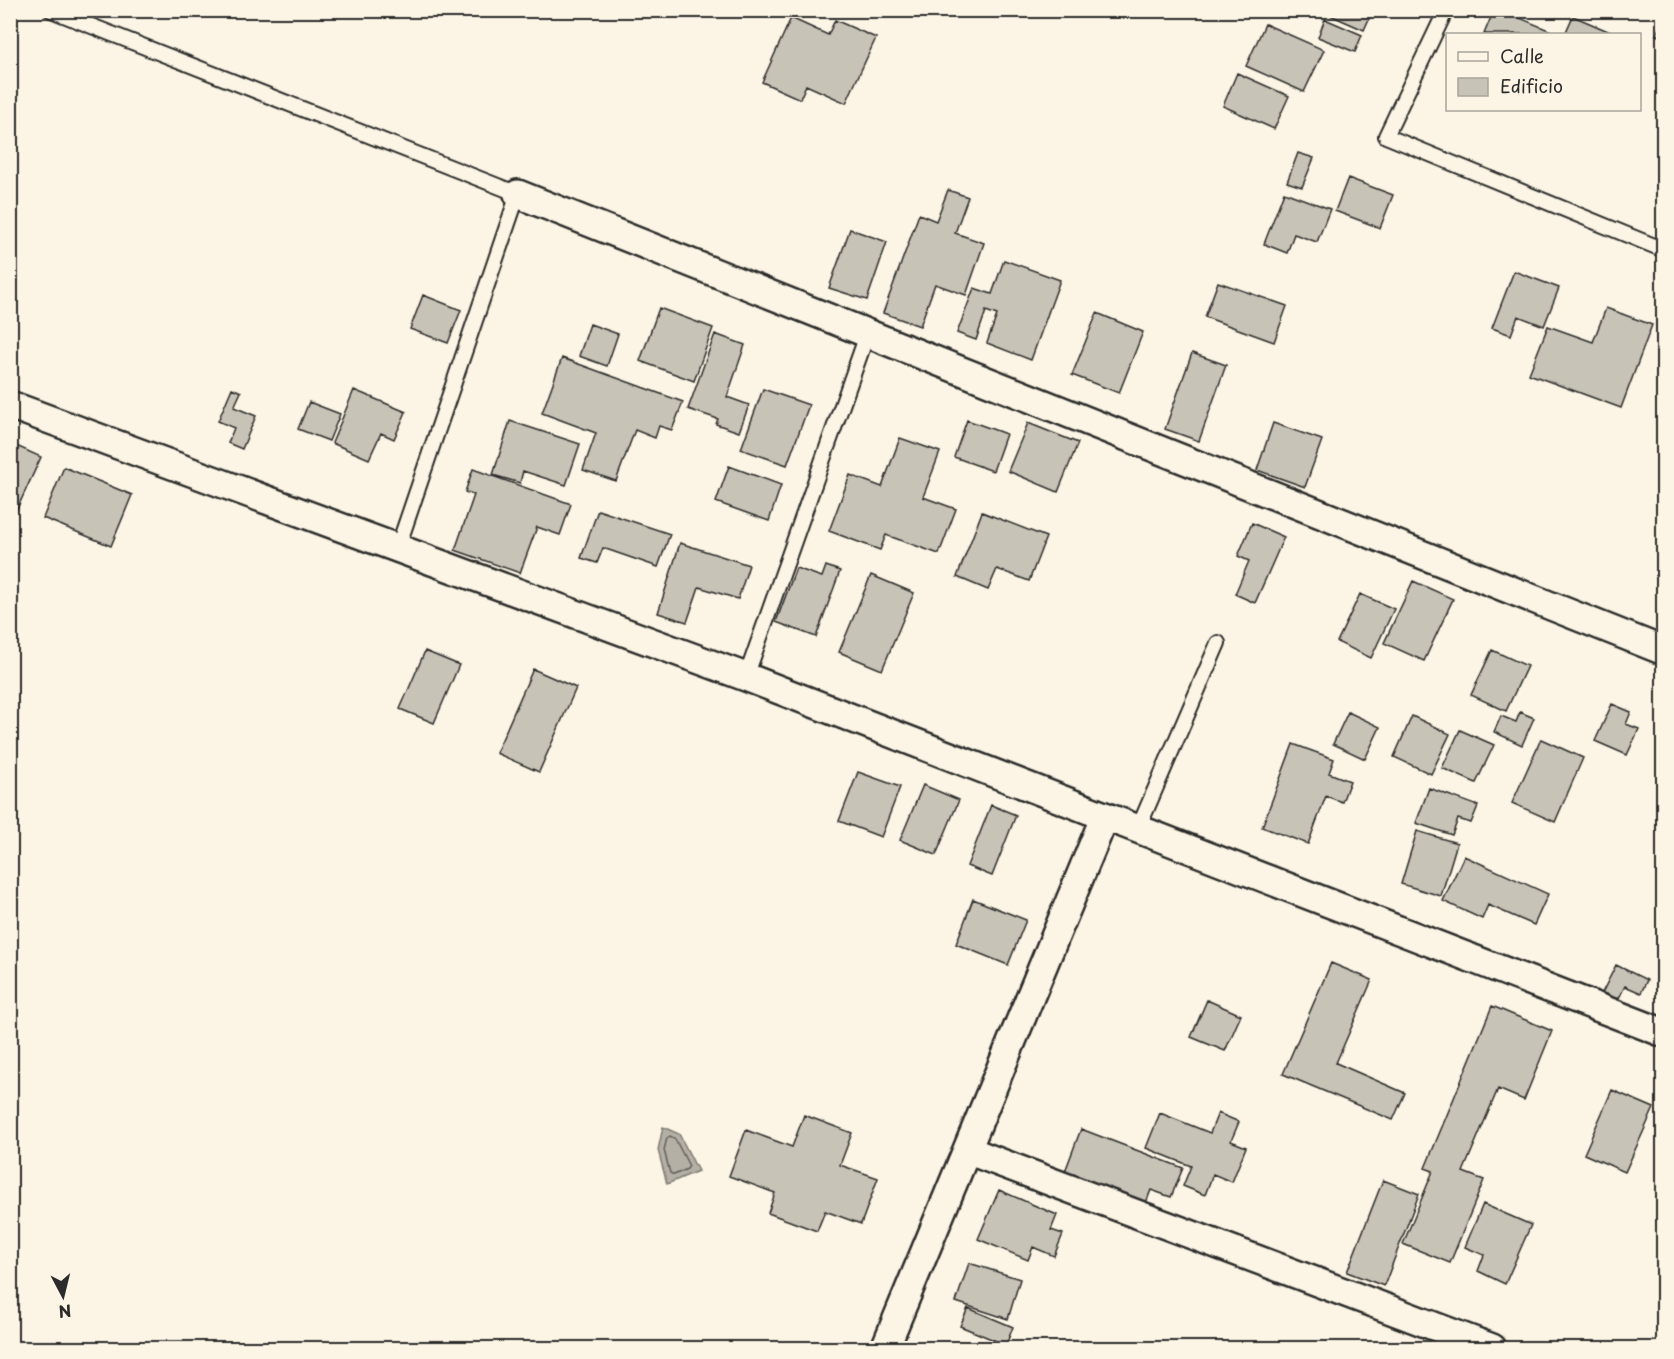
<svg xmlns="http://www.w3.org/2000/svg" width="1674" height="1359" font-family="'Playpen Sans',sans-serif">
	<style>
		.water { fill: #b4b0a5; stroke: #7d7b74; stroke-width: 1.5 }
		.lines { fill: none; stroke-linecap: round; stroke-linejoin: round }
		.shore { stroke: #62605c; stroke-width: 1.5 }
		.building { fill: #c8c3b7; stroke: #2b2b2b; stroke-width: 1.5 }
		.lane-casing { stroke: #2b2b2b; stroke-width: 18 }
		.street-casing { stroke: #2b2b2b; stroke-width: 32 }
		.lane { stroke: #fcf5e5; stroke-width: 14 }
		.street { stroke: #fcf5e5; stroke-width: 27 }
	</style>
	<rect width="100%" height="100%" fill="#fcf5e5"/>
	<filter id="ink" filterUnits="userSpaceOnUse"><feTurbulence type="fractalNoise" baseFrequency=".0167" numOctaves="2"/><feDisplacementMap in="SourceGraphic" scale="12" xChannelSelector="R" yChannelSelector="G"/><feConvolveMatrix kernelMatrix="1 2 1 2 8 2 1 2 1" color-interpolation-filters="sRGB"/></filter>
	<g filter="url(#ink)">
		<path class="water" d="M 663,1127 L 679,1134 L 698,1171 L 667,1184 L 658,1150 Z"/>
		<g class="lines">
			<path class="shore" d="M 670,1136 L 675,1139 L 689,1166 L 687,1169 L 674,1175 L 670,1173 L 664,1150 L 667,1138 Z"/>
		</g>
		<path class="building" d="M 1332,10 L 1373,10 L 1364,30 L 1330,15 Z
			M 1494,10 L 1501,10 L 1558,34 L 1484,34 Z
			M 1573,16 L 1615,34 L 1565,34 Z
			M 791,18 L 828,35 L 835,20 L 876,38 L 846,103 L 806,85 L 800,99 L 762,82 Z
			M 1664,18 L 1664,38 L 1656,35 Z
			M 1325,19 L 1362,35 L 1355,52 L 1318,37 Z
			M 1265,24 L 1324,50 L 1304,92 L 1246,66 Z
			M 1237,73 L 1289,96 L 1274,129 L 1223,106 Z
			M 1298,153 L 1314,158 L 1302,187 L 1287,182 Z
			M 1348,178 L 1393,195 L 1380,228 L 1335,211 Z
			M 948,190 L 968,197 L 955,233 L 984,243 L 966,295 L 935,284 L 920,326 L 883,313 L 919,214 L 936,221 Z
			M 1284,192 L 1330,209 L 1317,242 L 1294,234 L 1287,253 L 1264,244 Z
			M 850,229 L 887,242 L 867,300 L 829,288 Z
			M 1004,260 L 1060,280 L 1031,360 L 987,343 L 997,315 L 986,311 L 976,340 L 957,333 L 974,288 L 992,294 Z
			M 1514,271 L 1559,288 L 1544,326 L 1518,316 L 1511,335 L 1492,328 Z
			M 1218,282 L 1287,306 L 1274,342 L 1205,317 Z
			M 423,295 L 461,310 L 448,343 L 410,329 Z
			M 659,308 L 713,328 L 694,381 L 640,361 Z
			M 1606,308 L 1652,325 L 1621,408 L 1529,374 L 1548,326 L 1593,342 Z
			M 1097,313 L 1143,332 L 1119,393 L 1072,375 Z
			M 590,324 L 618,334 L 607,366 L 579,356 Z
			M 715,334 L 745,345 L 727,397 L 749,405 L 739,432 L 716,424 L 718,419 L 688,409 Z
			M 1192,353 L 1226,365 L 1199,441 L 1165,429 Z
			M 562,358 L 683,402 L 672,430 L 659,426 L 655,438 L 635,430 L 616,481 L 583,470 L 596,433 L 542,413 Z
			M 232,388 L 241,392 L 234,407 L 256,416 L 242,449 L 228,443 L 234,428 L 218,421 Z
			M 763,389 L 809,405 L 787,465 L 741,449 Z
			M 354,390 L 406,412 L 394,439 L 381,433 L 369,459 L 332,443 Z
			M 309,402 L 340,414 L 329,441 L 298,429 Z
			M 967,420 L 1006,434 L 993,471 L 954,457 Z
			M 510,421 L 580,444 L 566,485 L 523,471 L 520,483 L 493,475 Z
			M 1028,423 L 1078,443 L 1058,492 L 1008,471 Z
			M 1273,423 L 1322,440 L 1305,487 L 1257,470 Z
			M 900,438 L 940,452 L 923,497 L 956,509 L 939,554 L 886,535 L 880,550 L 829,531 L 850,475 L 882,487 Z
			M 12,444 L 41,457 L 16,511 L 10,509 L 10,448 Z
			M 729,466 L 781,485 L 769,521 L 716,502 Z
			M 64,467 L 132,495 L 111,546 L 43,518 Z
			M 473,469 L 571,504 L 560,535 L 537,527 L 520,573 L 455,550 L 474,495 L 465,492 Z
			M 598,510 L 670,534 L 658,567 L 603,548 L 597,563 L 581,558 Z
			M 982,512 L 1046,537 L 1029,581 L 997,569 L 988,590 L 957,577 Z
			M 1252,523 L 1284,537 L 1255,603 L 1235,594 L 1249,561 L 1238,556 Z
			M 680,543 L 749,565 L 738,599 L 699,587 L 687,622 L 658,613 Z
			M 826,566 L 840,571 L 816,637 L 776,622 L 796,568 L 822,577 Z
			M 871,575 L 914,593 L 882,670 L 839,652 Z
			M 1413,581 L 1453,599 L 1424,661 L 1384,643 Z
			M 1360,594 L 1394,609 L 1371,658 L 1337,642 Z
			M 1492,650 L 1527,666 L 1506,711 L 1471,695 Z
			M 425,651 L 459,665 L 434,723 L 400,709 Z
			M 533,669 L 576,688 L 539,772 L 496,753 Z
			M 1612,704 L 1631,712 L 1626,724 L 1639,729 L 1627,755 L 1595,741 Z
			M 1348,712 L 1380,727 L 1365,759 L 1333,744 Z
			M 1520,712 L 1534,718 L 1522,745 L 1494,732 L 1501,716 L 1516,722 Z
			M 1412,716 L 1450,734 L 1431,774 L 1394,757 Z
			M 1460,730 L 1494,745 L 1476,783 L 1442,768 Z
			M 1541,739 L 1583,758 L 1555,822 L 1512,803 Z
			M 1293,744 L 1334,759 L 1329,773 L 1350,781 L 1342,802 L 1326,796 L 1308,844 L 1262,827 Z
			M 858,772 L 900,787 L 881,837 L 839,821 Z
			M 923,785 L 959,800 L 936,855 L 900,840 Z
			M 1429,788 L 1478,806 L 1471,823 L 1458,819 L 1452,835 L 1416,823 Z
			M 991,805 L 1016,815 L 992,876 L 967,866 Z
			M 1417,831 L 1457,843 L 1441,896 L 1401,884 Z
			M 1464,856 L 1548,894 L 1534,925 L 1488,905 L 1482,919 L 1443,901 Z
			M 973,899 L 1026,920 L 1008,965 L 956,944 Z
			M 1331,963 L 1372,980 L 1336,1063 L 1405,1093 L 1393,1120 L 1283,1074 Z
			M 1616,965 L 1647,980 L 1641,993 L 1625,986 L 1618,1000 L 1602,993 Z
			M 1207,1000 L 1241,1015 L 1225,1051 L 1191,1037 Z
			M 1492,1006 L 1552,1031 L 1524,1100 L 1498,1089 L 1463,1172 L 1484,1180 L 1450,1263 L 1403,1244 L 1433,1171 L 1425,1168 Z
			M 1612,1090 L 1654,1108 L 1625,1172 L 1584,1154 Z
			M 1160,1113 L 1210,1133 L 1218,1113 L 1239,1122 L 1231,1141 L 1246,1147 L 1232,1182 L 1213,1174 L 1205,1195 L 1183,1186 L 1191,1166 L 1146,1148 Z
			M 804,1115 L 852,1133 L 840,1165 L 878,1178 L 861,1224 L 825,1211 L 817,1231 L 768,1213 L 775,1193 L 729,1176 L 746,1130 L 792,1147 Z
			M 1081,1129 L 1183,1168 L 1171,1197 L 1151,1190 L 1145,1205 L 1064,1174 Z
			M 1383,1180 L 1419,1194 L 1384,1286 L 1347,1272 Z
			M 999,1190 L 1057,1215 L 1051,1230 L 1063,1234 L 1054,1256 L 1033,1247 L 1028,1260 L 978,1239 Z
			M 1483,1204 L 1531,1225 L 1505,1284 L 1478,1271 L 1484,1255 L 1465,1247 Z
			M 969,1263 L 1020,1279 L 1008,1319 L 956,1302 Z
			M 968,1308 L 1013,1327 L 1006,1345 L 960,1326 Z"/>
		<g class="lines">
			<g class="lane-casing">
				<path id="lane" d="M 51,10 L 518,194 L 398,547
					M 1446,10 L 1386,136 L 1664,250
					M 746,677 L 868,332
					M 1138,829 L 1218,643"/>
			</g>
			<g class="street-casing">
				<path id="street" d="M 518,194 L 1664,651
					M 10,405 L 746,677 L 1664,1033
					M 967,1150 L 1492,1348
					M 885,1348 L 1105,816"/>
			</g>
			<use href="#lane" class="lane"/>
			<use href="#street" class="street"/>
		</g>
	</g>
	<rect width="1674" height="1359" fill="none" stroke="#fcf5e5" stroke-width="36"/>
	<rect x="18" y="18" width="1638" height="1323" fill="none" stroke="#2b2b2b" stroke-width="2" filter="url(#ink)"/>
	<rect x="1446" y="33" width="195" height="78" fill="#fcf5e5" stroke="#a8a49b" stroke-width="1.5"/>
	<rect x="1458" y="52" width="30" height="9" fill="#fcf5e5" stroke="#a8a49b" stroke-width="1.5"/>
	<text x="1500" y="63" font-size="18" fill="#2b2b2b">Calle</text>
	<rect x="1458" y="78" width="30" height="18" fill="#c8c3b7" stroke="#a8a49b" stroke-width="1.5"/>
	<text x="1500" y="93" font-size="18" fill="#2b2b2b">Edificio</text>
	<g transform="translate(63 1296) rotate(173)" stroke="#fcf5e5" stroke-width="4.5" paint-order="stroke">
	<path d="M0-4.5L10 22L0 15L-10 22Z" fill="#2b2b2b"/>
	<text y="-9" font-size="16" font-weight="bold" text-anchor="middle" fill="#2b2b2b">N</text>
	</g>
</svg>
